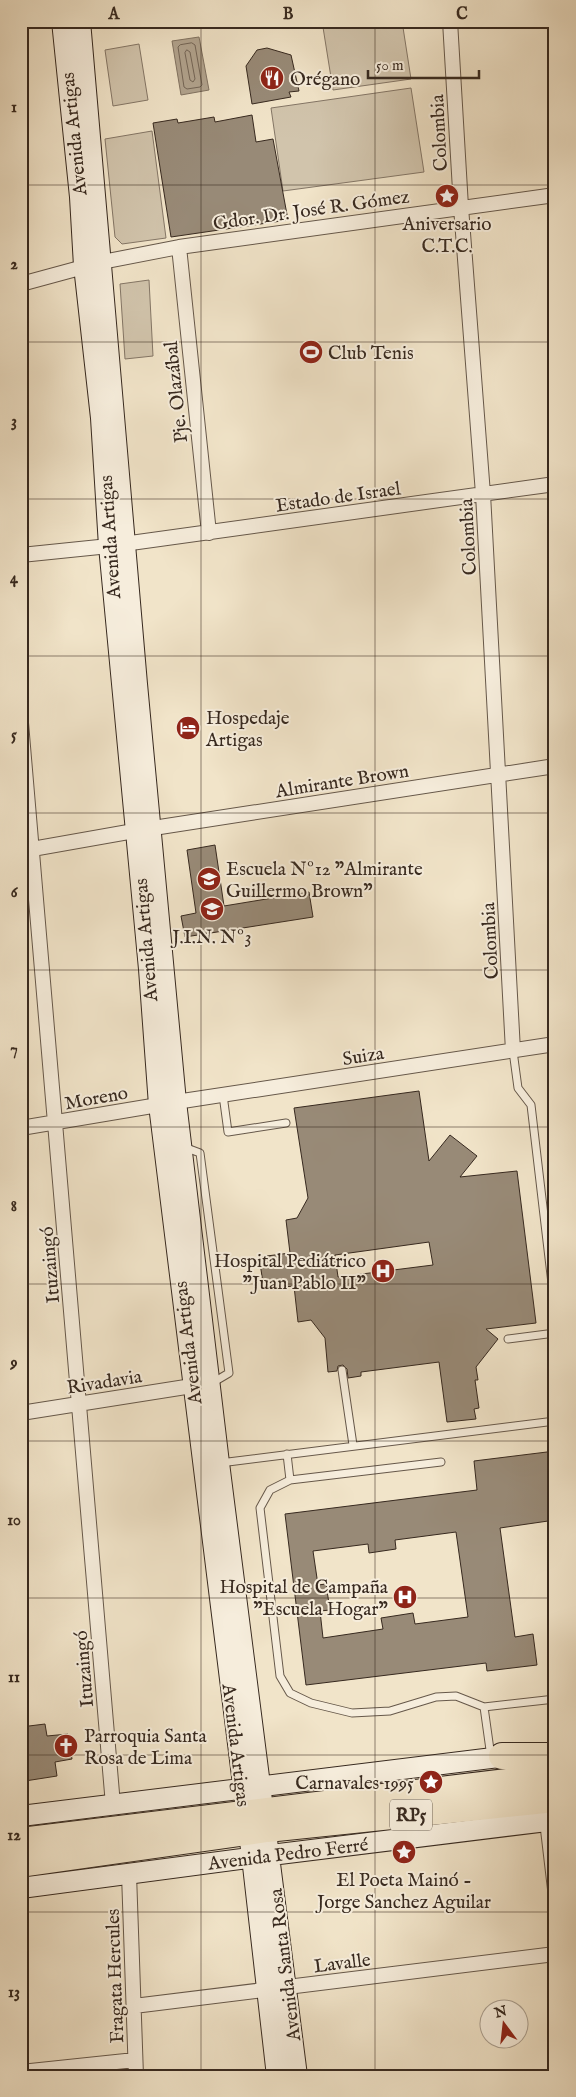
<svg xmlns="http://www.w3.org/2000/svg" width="576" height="2097" font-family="'IM FELL English',serif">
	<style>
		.green { fill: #d1c4ac; stroke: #847666 }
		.water { fill: #b2a48f; stroke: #817362 }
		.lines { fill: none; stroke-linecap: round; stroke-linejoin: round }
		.shore { stroke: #746657; stroke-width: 1 }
		.building { fill: #988a77; stroke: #37291f; fill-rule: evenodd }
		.lane-casing { stroke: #66584a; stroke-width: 9 }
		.street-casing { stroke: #66584a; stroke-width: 16 }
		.secondary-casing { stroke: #37291f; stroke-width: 22 }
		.highway-casing { stroke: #37291f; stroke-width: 28 }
		.lane { stroke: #f6eddc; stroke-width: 7 }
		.street { stroke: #f6eddc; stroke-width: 14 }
		.secondary { stroke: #f6eddc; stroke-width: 20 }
		.highway { stroke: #f1e4c9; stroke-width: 26 }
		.grid { fill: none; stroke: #37291f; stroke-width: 1; stroke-opacity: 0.55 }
		.labels { text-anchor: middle; stroke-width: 4; stroke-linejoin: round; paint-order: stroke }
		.shield { fill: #f6eddc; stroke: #706458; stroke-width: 1 }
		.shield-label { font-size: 18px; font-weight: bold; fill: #37291f }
		.poi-label { font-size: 19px; fill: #37291f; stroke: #f6eddc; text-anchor: start }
		.street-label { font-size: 19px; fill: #37291f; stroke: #f6eddc }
		.neatline { fill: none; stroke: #37291f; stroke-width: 2 }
		.grid-label { font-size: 16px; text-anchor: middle; font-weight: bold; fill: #37291f }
	</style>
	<rect width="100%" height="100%" fill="#f1e4c9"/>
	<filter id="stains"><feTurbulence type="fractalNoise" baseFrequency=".004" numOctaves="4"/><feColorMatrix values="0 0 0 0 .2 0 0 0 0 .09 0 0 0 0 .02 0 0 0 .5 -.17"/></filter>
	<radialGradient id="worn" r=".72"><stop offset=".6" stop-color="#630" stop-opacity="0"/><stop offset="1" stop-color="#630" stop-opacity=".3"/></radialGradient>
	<path class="green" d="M 322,21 L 402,21 L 411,79 L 333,90 Z
		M 139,44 L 148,100 L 113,106 L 105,50 Z
		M 411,88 L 424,172 L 283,191 L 271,108 Z
		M 152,131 L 166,238 L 122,244 L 115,237 L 105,139 Z
		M 149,280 L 153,356 L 125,359 L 120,284 Z"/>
	<path class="water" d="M 199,37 L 209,90 L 181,95 L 172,41 Z"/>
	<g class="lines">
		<path class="shore" d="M 192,43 L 195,45 L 202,85 L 200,87 L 187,89 L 184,87 L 178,47 L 180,45 Z
			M 187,50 L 190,52 L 195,79 L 193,82 L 190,80 L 185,53 Z"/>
	</g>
	<path class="building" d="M 267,48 L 291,55 L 299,91 L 289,92 L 291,97 L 252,104 L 246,66 L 257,50 Z
		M 252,115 L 256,142 L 273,139 L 288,220 L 171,237 L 153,123 L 177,119 L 178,123 L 214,117 L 215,122 Z
		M 215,845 L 224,906 L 309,892 L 313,917 L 185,937 L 181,916 L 196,913 L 187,850 Z
		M 419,1091 L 429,1161 L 450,1135 L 477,1156 L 460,1177 L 517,1171 L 536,1323 L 486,1329 L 498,1339 L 476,1367 L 478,1380 L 475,1380 L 479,1408 L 474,1409 L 476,1419 L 447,1422 L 439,1362 L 361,1372 L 361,1376 L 348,1378 L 347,1369 L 343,1365 L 338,1366 L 337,1371 L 328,1372 L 325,1338 L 311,1320 L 298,1322 L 294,1286 L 264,1289 L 259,1257 L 290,1253 L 286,1220 L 297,1218 L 308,1198 L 294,1108 ZM 429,1242 L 433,1265 L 338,1277 L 335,1255 Z
		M 555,1451 L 555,1520 L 500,1528 L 515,1637 L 533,1634 L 537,1665 L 487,1671 L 486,1663 L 306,1685 L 285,1514 L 477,1490 L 474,1461 ZM 456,1532 L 468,1617 L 415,1624 L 413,1613 L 381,1618 L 383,1629 L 323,1638 L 320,1611 L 330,1610 L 326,1584 L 318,1585 L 313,1551 L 368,1544 L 369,1553 L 396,1549 L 395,1540 Z
		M 45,1724 L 47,1736 L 68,1734 L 72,1759 L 55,1762 L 57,1776 L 25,1781 L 21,1751 L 21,1727 Z"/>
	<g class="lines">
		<g class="lane-casing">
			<path id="lane" d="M 513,1051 L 518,1088 L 531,1105 L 555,1309
				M 223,1095 L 228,1132 L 286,1123
				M 184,1147 L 200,1153 L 229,1373 L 212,1383
				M 508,1339 L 555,1333
				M 342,1370 L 353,1445
				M 287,1454 L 290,1480
				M 441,1462 L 290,1480 L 270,1490 L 260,1508 L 280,1676 L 290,1693 L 311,1703 L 352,1713 L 390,1711 L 436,1697 L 456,1696 L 484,1707
				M 220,1463 L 555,1421
				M 491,1757 L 484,1707 L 555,1699"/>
		</g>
		<g class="street-casing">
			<path id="street" d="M 450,21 L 461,207 L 483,494 L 513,1051
				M 179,247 L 209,533
				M 21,284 L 102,262 L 179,247 L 555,195
				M 21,555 L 109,546 L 555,484
				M 21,723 L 113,1805
				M 21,851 L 134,831 L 555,766
				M 21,1128 L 176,1102 L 555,1044
				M 21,1413 L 192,1386
				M 547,1821 L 555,1889
				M 129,1874 L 136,2076
				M 134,2006 L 555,1954
				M 21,2072 L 135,2060"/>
		</g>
		<g class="secondary-casing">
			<path id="secondary" d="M 62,21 L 80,197 L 84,266 L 101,418 L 109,546 L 149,969 L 159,1105 L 252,1857 L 277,2076
				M 80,21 L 137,684 L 176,1102 L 219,1463 L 297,2076
				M 21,1816 L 516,1755
				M 21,1888 L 271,1855 L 555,1820"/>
		</g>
		<g class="highway-casing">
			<path id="highway" d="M 502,1756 L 555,1756
				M 21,1841 L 555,1776
				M 21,1864 L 267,1829 L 555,1799"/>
		</g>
		<use href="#lane" class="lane"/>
		<use href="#street" class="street"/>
		<use href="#secondary" class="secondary"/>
		<use href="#highway" class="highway"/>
	</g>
	<path class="grid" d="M 201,21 L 201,2076M 375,21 L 375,2076M 21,185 L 555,185M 21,342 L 555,342M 21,499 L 555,499M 21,656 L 555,656M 21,813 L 555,813M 21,970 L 555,970M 21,1127 L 555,1127M 21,1284 L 555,1284M 21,1441 L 555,1441M 21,1598 L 555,1598M 21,1755 L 555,1755M 21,1912 L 555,1912"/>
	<defs>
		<g id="restaurant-disc" transform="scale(1.25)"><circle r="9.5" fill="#8f2418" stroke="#f6eddc"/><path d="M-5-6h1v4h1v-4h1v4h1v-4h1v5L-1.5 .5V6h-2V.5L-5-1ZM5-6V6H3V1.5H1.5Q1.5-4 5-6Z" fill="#fff"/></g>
		<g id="sight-disc" transform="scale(1.25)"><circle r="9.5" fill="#8f2418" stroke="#f6eddc"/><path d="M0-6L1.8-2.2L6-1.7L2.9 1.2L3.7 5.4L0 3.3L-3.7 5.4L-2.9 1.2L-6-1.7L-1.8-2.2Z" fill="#fff"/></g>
		<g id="stadium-disc" transform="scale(1.25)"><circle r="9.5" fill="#8f2418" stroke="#f6eddc"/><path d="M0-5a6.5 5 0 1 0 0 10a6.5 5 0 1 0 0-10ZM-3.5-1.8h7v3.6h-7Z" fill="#fff"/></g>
		<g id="hotel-disc" transform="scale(1.25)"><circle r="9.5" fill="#8f2418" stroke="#f6eddc"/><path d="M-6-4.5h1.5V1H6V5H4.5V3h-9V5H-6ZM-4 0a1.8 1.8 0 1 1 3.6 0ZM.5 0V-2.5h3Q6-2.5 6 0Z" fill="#fff"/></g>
		<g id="school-disc" transform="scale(1.25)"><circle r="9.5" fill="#8f2418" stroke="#f6eddc"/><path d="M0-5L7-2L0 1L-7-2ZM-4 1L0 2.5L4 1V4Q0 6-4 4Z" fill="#fff"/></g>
		<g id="hospital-disc" transform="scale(1.25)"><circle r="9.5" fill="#8f2418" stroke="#f6eddc"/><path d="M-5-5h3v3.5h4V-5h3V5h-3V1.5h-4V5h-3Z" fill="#fff"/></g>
		<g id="church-disc" transform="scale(1.25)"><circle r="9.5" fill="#8f2418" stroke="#f6eddc"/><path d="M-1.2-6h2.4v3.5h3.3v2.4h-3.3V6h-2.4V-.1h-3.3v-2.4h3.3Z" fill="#fff"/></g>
	</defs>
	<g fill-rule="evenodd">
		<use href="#restaurant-disc" x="272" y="78"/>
		<use href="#sight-disc" x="447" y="196"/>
		<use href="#stadium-disc" x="311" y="352"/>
		<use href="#hotel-disc" x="188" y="728"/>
		<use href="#school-disc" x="209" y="879"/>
		<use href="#school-disc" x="212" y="909"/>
		<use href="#hospital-disc" x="383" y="1271"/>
		<use href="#hospital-disc" x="405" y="1597"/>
		<use href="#church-disc" x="66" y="1746"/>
		<use href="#sight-disc" x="431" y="1782"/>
		<use href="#sight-disc" x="404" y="1852"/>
	</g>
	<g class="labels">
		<rect class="shield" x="390" y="1799.5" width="42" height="31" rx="4"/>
		<g class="shield-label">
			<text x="411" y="1821">RP5</text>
		</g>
		<g class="poi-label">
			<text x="290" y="85">Orégano</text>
			<text x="447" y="230" text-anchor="middle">Aniversario<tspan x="447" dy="22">C.T.C.</tspan></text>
			<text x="328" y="359">Club Tenis</text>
			<text x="206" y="724">Hospedaje<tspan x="206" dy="22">Artigas</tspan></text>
			<text x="226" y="875">Escuela Nº12 "Almirante<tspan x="226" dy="22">Guillermo Brown"</tspan></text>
			<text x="212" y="943" text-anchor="middle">J.I.N. Nº3</text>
			<text x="366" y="1267" text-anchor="end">Hospital Pediátrico<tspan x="366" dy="22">"Juan Pablo II"</tspan></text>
			<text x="388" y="1593" text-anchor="end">Hospital de Campaña<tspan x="388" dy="22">"Escuela Hogar"</tspan></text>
			<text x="84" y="1742">Parroquia Santa<tspan x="84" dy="22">Rosa de Lima</tspan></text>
			<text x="414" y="1789" text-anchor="end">Carnavales 1995</text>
			<text x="404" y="1886" text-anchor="middle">El Poeta Mainó -<tspan x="404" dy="22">Jorge Sanchez Aguilar</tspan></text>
		</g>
		<g class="street-label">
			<text transform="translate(438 133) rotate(-93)" y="7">Colombia</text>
			<text transform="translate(73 134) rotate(-96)" y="7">Avenida Artigas</text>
			<text transform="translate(311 209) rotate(-8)" y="7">Gdor. Dr. José R. Gómez</text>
			<text transform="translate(175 392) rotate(-96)" y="7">Pje. Olazábal</text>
			<text transform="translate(338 496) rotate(-8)" y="7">Estado de Israel</text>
			<text transform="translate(109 537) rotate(-94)" y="7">Avenida Artigas</text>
			<text transform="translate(467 537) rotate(-93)" y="7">Colombia</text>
			<text transform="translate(342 780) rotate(-9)" y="7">Almirante Brown</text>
			<text transform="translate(145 940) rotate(-95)" y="7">Avenida Artigas</text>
			<text transform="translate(489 941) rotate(-93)" y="7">Colombia</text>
			<text transform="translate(363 1055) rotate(-9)" y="7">Suiza</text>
			<text transform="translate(96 1097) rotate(-10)" y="7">Moreno</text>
			<text transform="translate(49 1265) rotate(-95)" y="7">Ituzaingó</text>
			<text transform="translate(187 1343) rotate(-97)" y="7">Avenida Artigas</text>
			<text transform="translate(104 1381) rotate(-9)" y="7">Rivadavia</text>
			<text transform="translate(83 1669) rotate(-95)" y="7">Ituzaingó</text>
			<text transform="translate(237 1745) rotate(83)" y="7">Avenida Artigas</text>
			<text transform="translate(288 1853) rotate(-7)" y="7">Avenida Pedro Ferré</text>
			<text transform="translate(342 1962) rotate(-7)" y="7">Lavalle</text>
			<text transform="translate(284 1965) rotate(-97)" y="7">Avenida Santa Rosa</text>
			<text transform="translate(114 1976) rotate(-92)" y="7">Fragata Hercules</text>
		</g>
	</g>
	<rect width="576" height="2097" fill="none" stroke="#f1e4c9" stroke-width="55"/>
	<g transform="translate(504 2024) rotate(345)"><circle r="24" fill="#f6eddc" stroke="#aa9f90"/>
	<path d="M0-4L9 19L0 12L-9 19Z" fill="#8f2418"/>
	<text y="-8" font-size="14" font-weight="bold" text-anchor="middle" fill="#37291f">N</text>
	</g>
	<path d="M368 70v8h111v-8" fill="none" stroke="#37291f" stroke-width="2.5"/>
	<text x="376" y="70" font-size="15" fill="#37291f" stroke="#f6eddc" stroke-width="4" paint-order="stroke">50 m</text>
	<rect x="28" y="28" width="520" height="2042" class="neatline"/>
	<g class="grid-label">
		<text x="114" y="19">A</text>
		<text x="288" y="19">B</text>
		<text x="462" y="19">C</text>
		<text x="14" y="112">1</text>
		<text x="14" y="269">2</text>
		<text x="14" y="426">3</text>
		<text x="14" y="583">4</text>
		<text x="14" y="740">5</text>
		<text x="14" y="897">6</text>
		<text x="14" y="1054">7</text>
		<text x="14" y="1211">8</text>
		<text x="14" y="1368">9</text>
		<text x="14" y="1525">10</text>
		<text x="14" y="1682">11</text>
		<text x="14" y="1840">12</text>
		<text x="14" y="1997">13</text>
	</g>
	<rect width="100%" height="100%" filter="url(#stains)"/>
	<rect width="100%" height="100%" fill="url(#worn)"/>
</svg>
